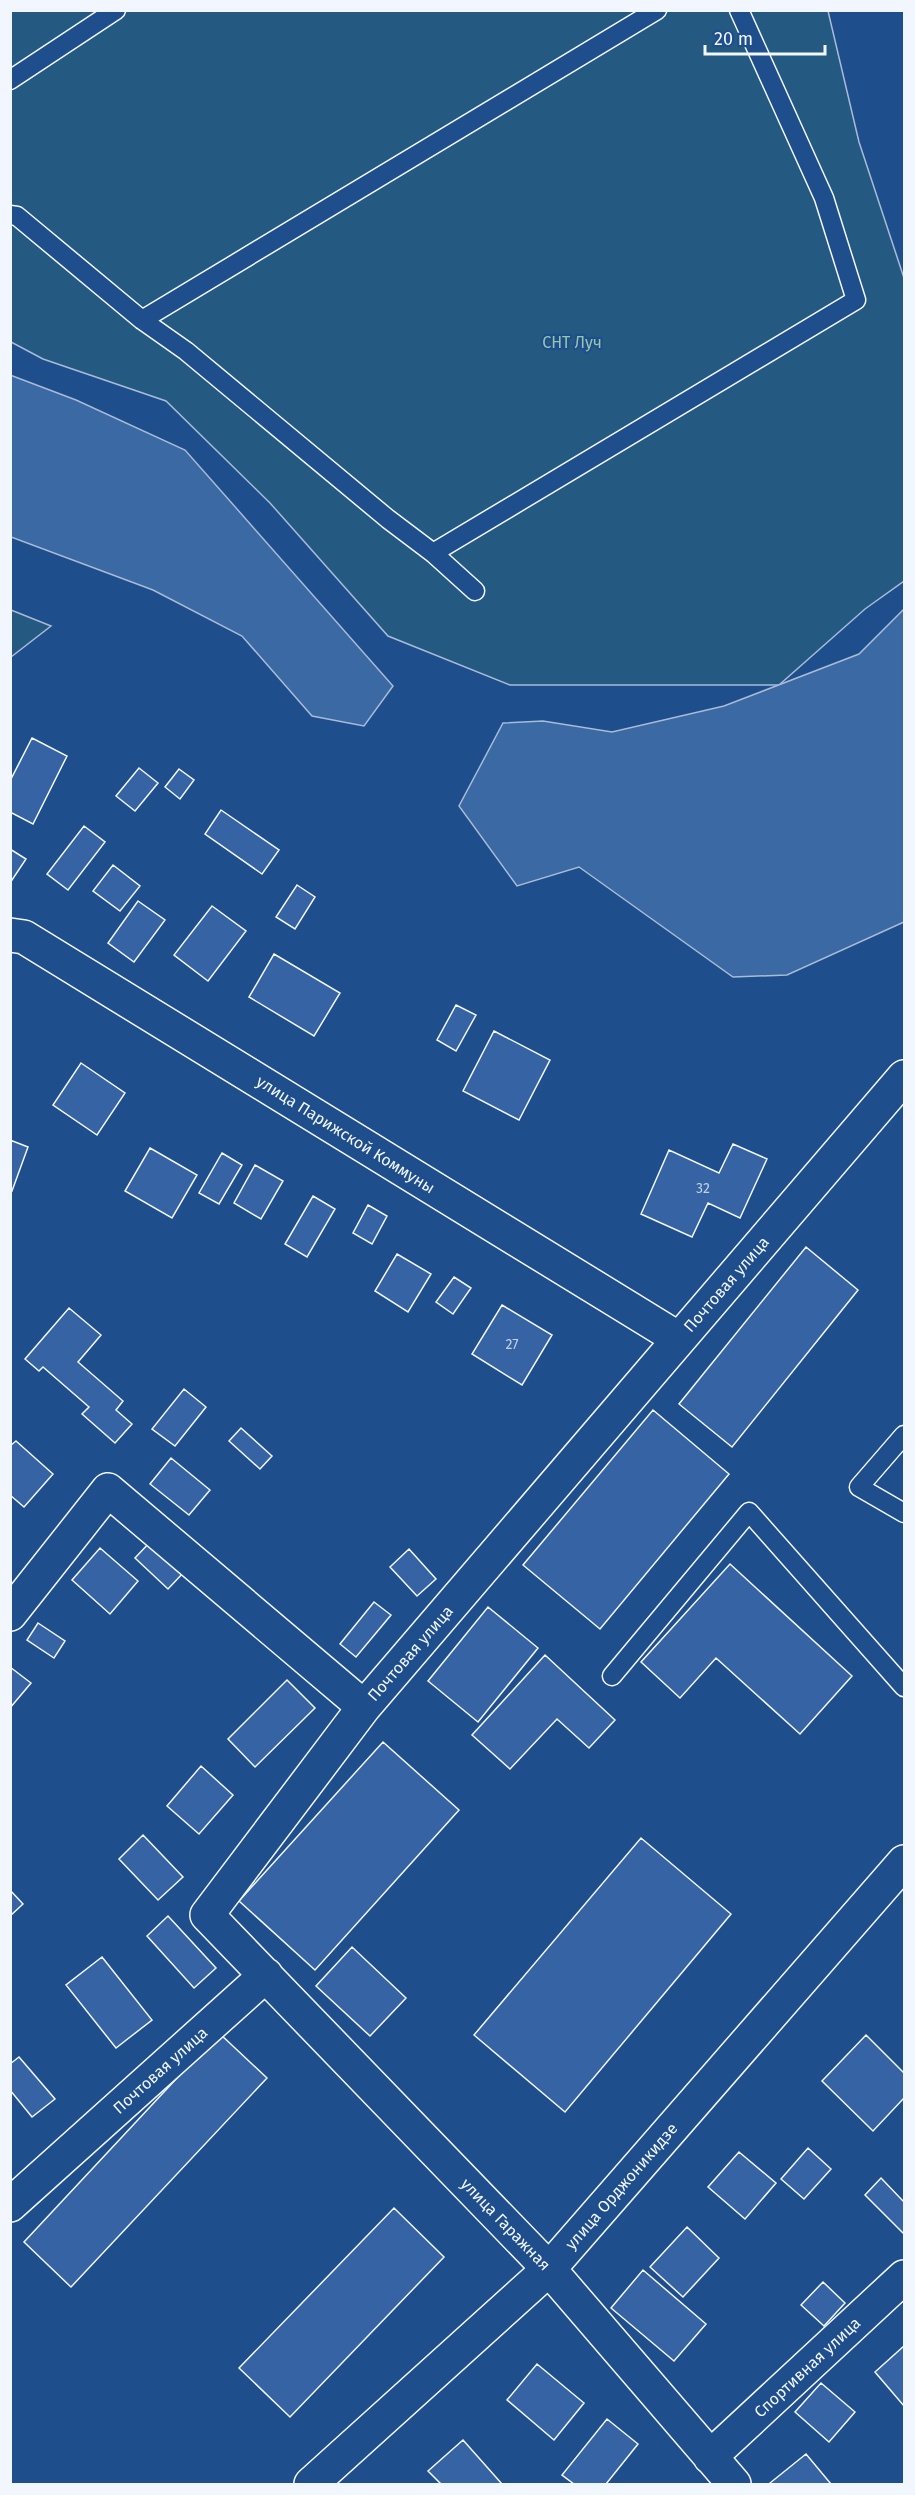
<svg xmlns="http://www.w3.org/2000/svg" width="915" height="2495" font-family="'Fira Sans',sans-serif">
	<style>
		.green { fill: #245a82; stroke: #a8bbd7; stroke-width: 1.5 }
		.water { fill: #3b69a3; stroke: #a8bbd7; stroke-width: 1.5 }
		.building { fill: #3563a3; stroke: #f2f6ff; stroke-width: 1.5 }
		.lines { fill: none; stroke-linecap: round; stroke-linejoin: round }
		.lane-casing { stroke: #f2f6ff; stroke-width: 21 }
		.street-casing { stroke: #f2f6ff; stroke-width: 36 }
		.lane { stroke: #1f4e8c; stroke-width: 18 }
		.street { stroke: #1f4e8c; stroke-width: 33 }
		.labels { text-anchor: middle; stroke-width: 4.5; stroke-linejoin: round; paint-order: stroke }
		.number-label { font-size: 14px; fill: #c3d1e8 }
		.park-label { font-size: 16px; fill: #97c8a6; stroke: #1f4e8c }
		.street-label { font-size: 16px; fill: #f2f6ff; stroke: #1f4e8c }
	</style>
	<rect width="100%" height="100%" fill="#1f4e8c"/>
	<path class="green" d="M 11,11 L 828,11 L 859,142 L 904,278 L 904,581 L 865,609 L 779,685 L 510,685 L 388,636 L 270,503 L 166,401 L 43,359 L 11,342 Z
		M 11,610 L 51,626 L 11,657 Z"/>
	<path class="water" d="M 10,375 L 76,400 L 185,450 L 393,686 L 364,726 L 312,716 L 242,636 L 153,590 L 11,537 Z
		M 904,609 L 904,922 L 787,975 L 733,977 L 579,867 L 517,886 L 459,806 L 503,723 L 543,721 L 612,732 L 724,706 L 859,654 Z"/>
	<path class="building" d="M 32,738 L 67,756 L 33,824 L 10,812 L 10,781 Z
		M 139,768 L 158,783 L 135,811 L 116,796 Z
		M 179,769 L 194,780 L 180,799 L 165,787 Z
		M 221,810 L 279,850 L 262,874 L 205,834 Z
		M 84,826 L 105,842 L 68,890 L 47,874 Z
		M 10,849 L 26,859 L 10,883 Z
		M 113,865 L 140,886 L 120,911 L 93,891 Z
		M 297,885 L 315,897 L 295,929 L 276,917 Z
		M 138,901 L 165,920 L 134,962 L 108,943 Z
		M 212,906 L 246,931 L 208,981 L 174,955 Z
		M 274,954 L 340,993 L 314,1036 L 249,997 Z
		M 456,1005 L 476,1015 L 456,1051 L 437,1040 Z
		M 494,1031 L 550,1060 L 519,1120 L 463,1091 Z
		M 81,1063 L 125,1093 L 97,1135 L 53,1105 Z
		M 10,1140 L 28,1147 L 12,1191 L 10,1190 Z
		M 733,1144 L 767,1159 L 740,1218 L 708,1203 L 692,1237 L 641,1214 L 669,1150 L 719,1173 Z
		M 150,1148 L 197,1175 L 172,1218 L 125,1191 Z
		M 222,1153 L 242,1165 L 219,1204 L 199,1193 Z
		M 255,1165 L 283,1181 L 261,1219 L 234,1203 Z
		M 313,1196 L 335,1209 L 307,1257 L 285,1244 Z
		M 368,1205 L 387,1216 L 372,1244 L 353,1233 Z
		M 806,1247 L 858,1290 L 732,1447 L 679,1404 Z
		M 397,1254 L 431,1274 L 408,1312 L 375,1291 Z
		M 454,1277 L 471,1288 L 453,1314 L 436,1302 Z
		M 502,1305 L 552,1335 L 522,1385 L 472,1354 Z
		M 69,1308 L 101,1335 L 78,1362 L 123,1401 L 116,1410 L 132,1424 L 115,1443 L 82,1414 L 89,1407 L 43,1367 L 39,1371 L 25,1359 Z
		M 184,1389 L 206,1407 L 175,1446 L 152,1429 Z
		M 653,1410 L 729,1474 L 600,1629 L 523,1565 Z
		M 241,1428 L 272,1456 L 260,1469 L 229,1441 Z
		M 16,1441 L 53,1474 L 24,1507 L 10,1495 L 10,1446 Z
		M 171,1458 L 210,1490 L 189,1515 L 150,1484 Z
		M 151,1541 L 184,1572 L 168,1589 L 135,1558 Z
		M 100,1548 L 138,1581 L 110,1614 L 72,1580 Z
		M 409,1549 L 436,1579 L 417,1596 L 390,1567 Z
		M 730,1564 L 852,1676 L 800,1734 L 716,1658 L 680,1698 L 641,1662 Z
		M 374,1602 L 391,1615 L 356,1657 L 340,1644 Z
		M 488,1607 L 538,1648 L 478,1722 L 428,1681 Z
		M 38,1623 L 65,1641 L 54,1658 L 27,1640 Z
		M 545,1655 L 615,1720 L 589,1748 L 557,1719 L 510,1769 L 472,1735 Z
		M 10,1667 L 31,1683 L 10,1708 Z
		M 287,1680 L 315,1708 L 255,1767 L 228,1739 Z
		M 383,1742 L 459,1810 L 315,1970 L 239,1901 Z
		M 201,1766 L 233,1795 L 199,1834 L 167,1806 Z
		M 143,1835 L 183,1877 L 158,1900 L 119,1859 Z
		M 641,1838 L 731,1914 L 565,2112 L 474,2035 Z
		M 10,1890 L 23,1904 L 10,1916 Z
		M 168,1916 L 216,1968 L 194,1988 L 147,1936 Z
		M 352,1947 L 406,1998 L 370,2036 L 316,1986 Z
		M 102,1957 L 152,2020 L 116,2048 L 66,1985 Z
		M 219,2033 L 267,2078 L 71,2287 L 24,2242 Z
		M 866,2035 L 904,2073 L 904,2098 L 873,2131 L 822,2081 Z
		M 19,2057 L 55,2099 L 32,2117 L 10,2090 L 10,2064 Z
		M 808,2148 L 831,2169 L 804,2199 L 781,2179 Z
		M 739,2152 L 776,2183 L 745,2219 L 708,2187 Z
		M 881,2178 L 904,2202 L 904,2234 L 865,2195 Z
		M 394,2208 L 444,2257 L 290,2417 L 239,2368 Z
		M 687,2227 L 719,2258 L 683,2297 L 650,2267 Z
		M 643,2270 L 706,2324 L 674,2361 L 611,2308 Z
		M 823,2282 L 845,2303 L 824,2326 L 801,2305 Z
		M 904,2346 L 904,2406 L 875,2372 Z
		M 537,2364 L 584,2403 L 554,2440 L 507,2400 Z
		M 821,2383 L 855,2412 L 829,2442 L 795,2412 Z
		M 607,2419 L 638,2444 L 606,2484 L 574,2484 L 562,2475 Z
		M 463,2440 L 502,2484 L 441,2484 L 428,2471 Z
		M 806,2454 L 831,2484 L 772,2484 L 770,2483 Z"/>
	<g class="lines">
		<g class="lane-casing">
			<path id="lane" d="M 10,80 L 116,10
				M 10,215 L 17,216 L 142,320 L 186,351 L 388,519 L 433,553 L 475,591
				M 142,320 L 657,10
				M 433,553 L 856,300 L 824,198 L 739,10
				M 904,1435 L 859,1487 L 904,1513
				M 612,1676 L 749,1512 L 904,1687"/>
		</g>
		<g class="street-casing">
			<path id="street" d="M 10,935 L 24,937 L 679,1339
				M 10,1614 L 108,1490 L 364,1707
				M 10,2205 L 266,1975
				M 710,2457 L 904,2277
				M 311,2484 L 549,2269 L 904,1862
				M 734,2484 L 549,2269 L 207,1915 L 364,1707 L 904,1077"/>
		</g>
		<use href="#lane" class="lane"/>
		<use href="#street" class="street"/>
	</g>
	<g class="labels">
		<g class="number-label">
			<text x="703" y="1193">32</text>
			<text x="512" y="1349">27</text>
		</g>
		<g class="park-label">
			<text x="572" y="348">СНТ Луч</text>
		</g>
		<g class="street-label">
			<text transform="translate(346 1134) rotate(32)" y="6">улица Парижской Коммуны</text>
			<text transform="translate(726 1284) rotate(-49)" y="6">Почтовая улица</text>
			<text transform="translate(410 1653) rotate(-49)" y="6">Почтовая улица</text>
			<text transform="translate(160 2070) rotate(-42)" y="6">Почтовая улица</text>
			<text transform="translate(621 2186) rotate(-49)" y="6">улица Орджоникидзе</text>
			<text transform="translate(506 2224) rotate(46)" y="6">улица Гаражная</text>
			<text transform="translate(807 2367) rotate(-43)" y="6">Спортивная улица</text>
		</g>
	</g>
	<rect width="915" height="2495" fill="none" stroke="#f2f6ff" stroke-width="24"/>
	<path d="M705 45v9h120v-9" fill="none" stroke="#f2f6ff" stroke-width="3"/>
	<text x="714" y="45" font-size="18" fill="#f2f6ff" stroke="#1f4e8c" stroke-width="4.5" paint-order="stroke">20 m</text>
</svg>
